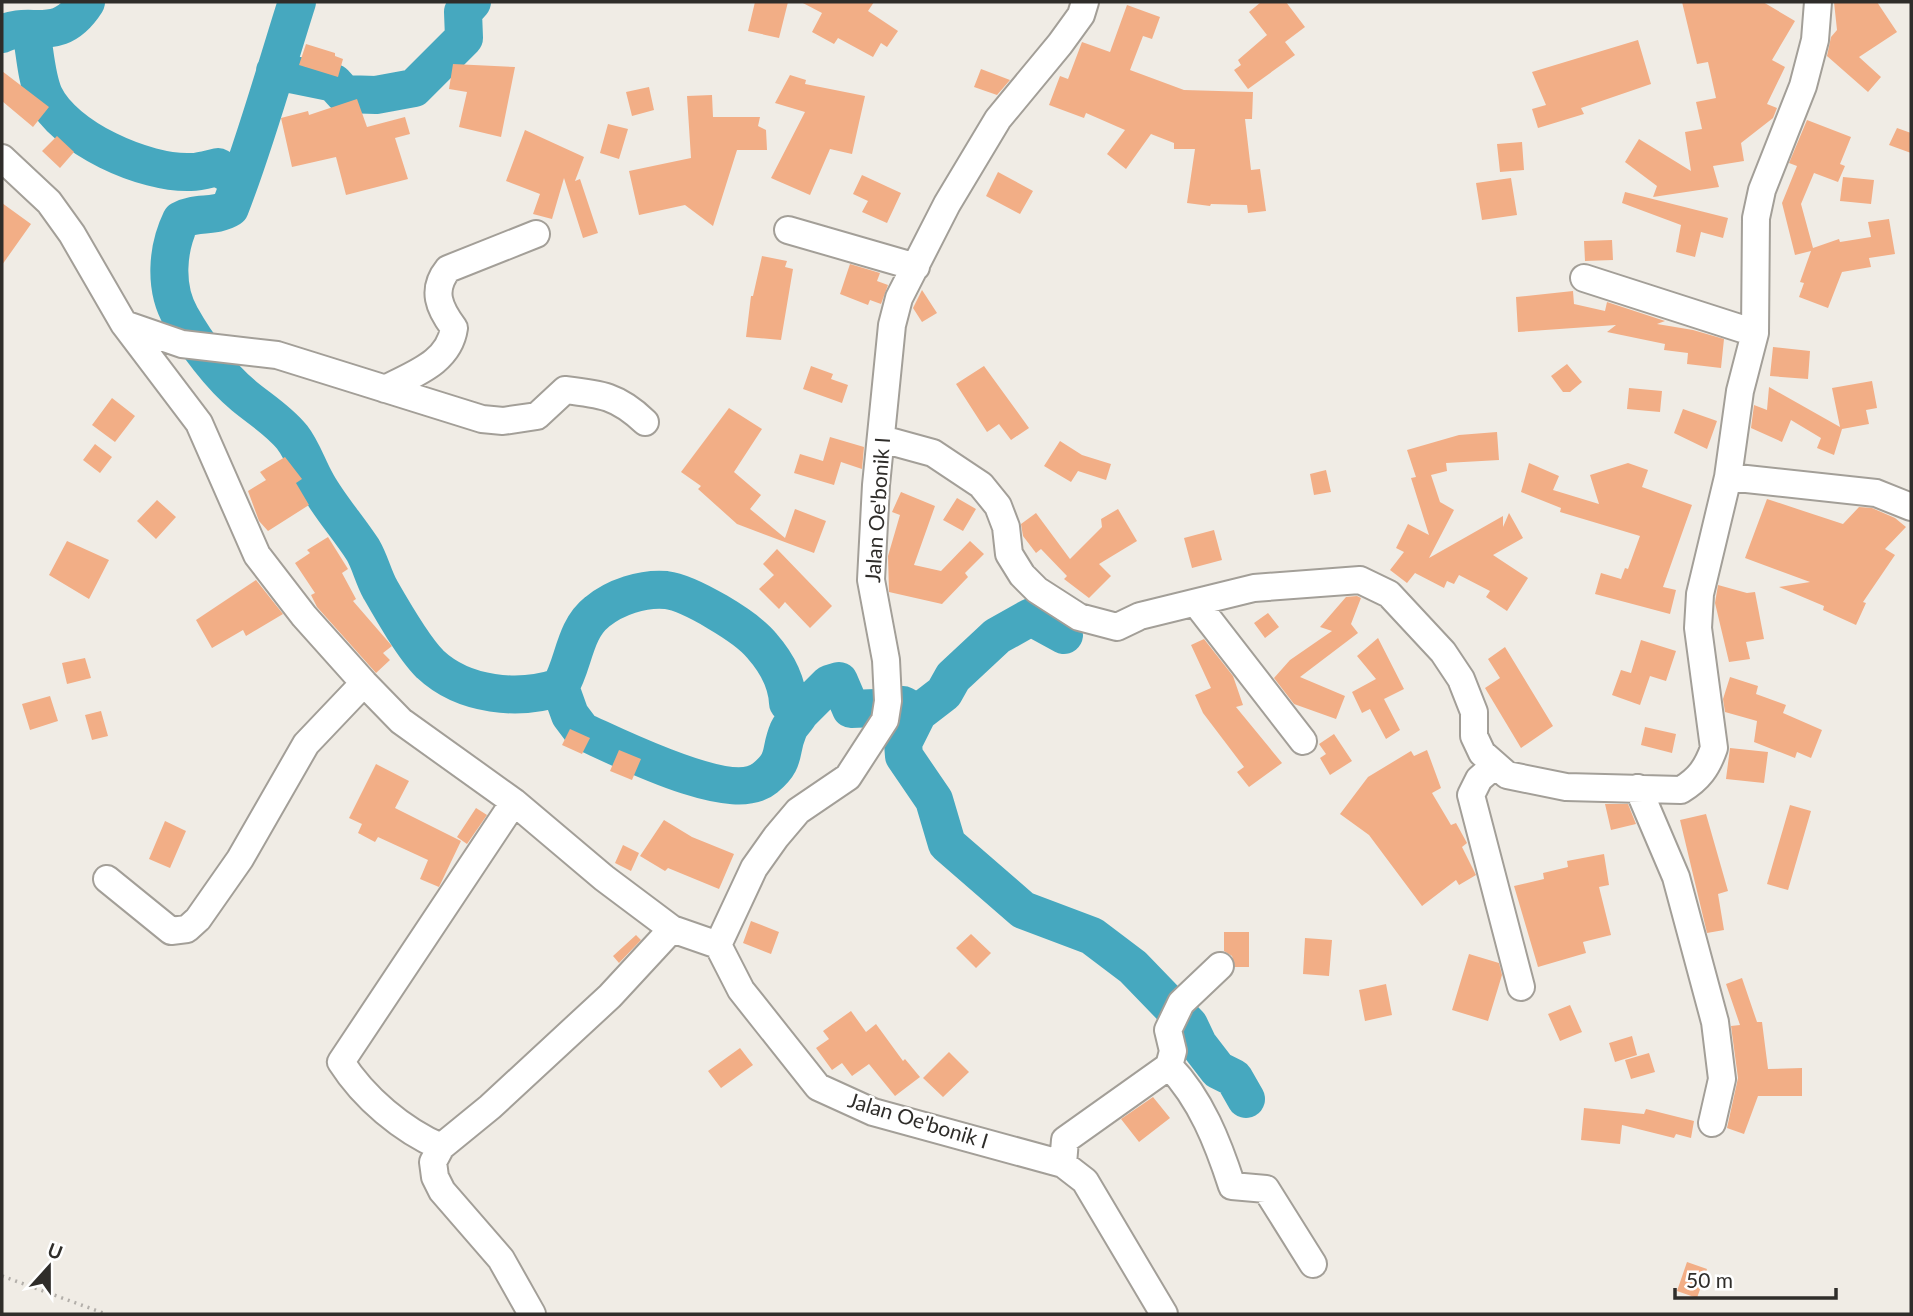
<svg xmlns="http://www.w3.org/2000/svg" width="1913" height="1316" font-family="Lato,sans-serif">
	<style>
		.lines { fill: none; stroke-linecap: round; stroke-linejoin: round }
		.river { stroke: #46a8bf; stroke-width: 38 }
		.building { fill: #f2ae86 }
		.minor-casing { stroke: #a39f98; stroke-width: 30 }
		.path { stroke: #b3afaa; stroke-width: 3.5; stroke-dasharray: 2 5; stroke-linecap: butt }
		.minor { stroke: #fff; stroke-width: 26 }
		.labels { text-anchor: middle; stroke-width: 5; stroke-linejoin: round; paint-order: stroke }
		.street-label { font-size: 21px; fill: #2f2d2a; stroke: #fff }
	</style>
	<rect width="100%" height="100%" fill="#f0ece5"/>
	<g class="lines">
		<path class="river" d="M 297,2 C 275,71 256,141 230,208 C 214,218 197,211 181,220 C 167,249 164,288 181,317 C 196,344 220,376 244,396 C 261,410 278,420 292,437 C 303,451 308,469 317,484 C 330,507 348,527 363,550 C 370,562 373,576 380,589 C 392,610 413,647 430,664 C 464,696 519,701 560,687 C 574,664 574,630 597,612 C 615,597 643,588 666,590 C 690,593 747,627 762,646 C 776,662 787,681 788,703 L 800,713 L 829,684 L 839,681 L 851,709 L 876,708 L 891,714 L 903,705 L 918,713 L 903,743 L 904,756 L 934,800 L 947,844 L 1023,910 L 1092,936 L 1133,967 L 1189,1025 L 1198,1044 L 1218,1070 L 1234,1078 L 1246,1099
			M 31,31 C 35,51 36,77 44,95 C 64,138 145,174 191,172 C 200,172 209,169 218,167 L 240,181
			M 2,34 C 30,19 58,46 86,2
			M 275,71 L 334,83 L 344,94 L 376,95 L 414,88 L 464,38 L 463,12 L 472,2
			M 560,687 L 570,715 L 582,731 C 618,747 732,806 765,778 C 787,760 779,752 788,731 C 790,725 797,719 800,713
			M 918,713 L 944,693 L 953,677 L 997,636 L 1031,617 L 1064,635"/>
	</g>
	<path class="building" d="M 755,2 L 788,2 L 779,38 L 748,31 Z
		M 801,2 L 874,2 L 868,11 L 898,31 L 887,47 L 881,43 L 873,57 L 838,38 L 834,44 L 812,32 L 822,13 Z
		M 1261,2 L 1286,2 L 1305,27 L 1285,42 L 1295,55 L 1248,89 L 1234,70 L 1241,65 L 1238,60 L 1267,35 L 1249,12 Z
		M 1682,2 L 1763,2 L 1795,21 L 1772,60 L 1785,67 L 1767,104 L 1777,108 L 1773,118 L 1741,143 L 1744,161 L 1713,166 L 1719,187 L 1653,197 L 1657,186 L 1625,162 L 1639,139 L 1691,171 L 1685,132 L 1702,129 L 1696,102 L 1716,98 L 1708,62 L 1697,64 Z
		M 1834,2 L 1877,2 L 1897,32 L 1859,57 L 1881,77 L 1868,92 L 1827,56 L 1831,37 L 1837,30 Z
		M 1127,5 L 1160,17 L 1152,39 L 1143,36 L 1130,70 L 1184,90 L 1253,92 L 1252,119 L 1245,119 L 1251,170 L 1260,169 L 1266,211 L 1248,213 L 1247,205 L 1211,204 L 1210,206 L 1187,203 L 1195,149 L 1174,149 L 1174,143 L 1151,134 L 1126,169 L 1107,154 L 1125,130 L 1086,113 L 1084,118 L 1049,105 L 1060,76 L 1068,79 L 1082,42 L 1110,52 Z
		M 1638,40 L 1651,84 L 1581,108 L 1584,114 L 1538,128 L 1532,109 L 1546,105 L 1532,72 Z
		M 306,44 L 335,53 L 335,56 L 343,59 L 338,77 L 299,65 Z
		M 453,64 L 515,67 L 501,137 L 459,127 L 467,92 L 449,89 Z
		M 981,69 L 1010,80 L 997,95 L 974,87 Z
		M 2,71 L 49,107 L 33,127 L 2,101 Z
		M 790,75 L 806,80 L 805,84 L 865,96 L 852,154 L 830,149 L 810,195 L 771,178 L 805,112 L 775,103 Z
		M 649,87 L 654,110 L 632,116 L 626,92 Z
		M 712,95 L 713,117 L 760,117 L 758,126 L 766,130 L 767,150 L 737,150 L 713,226 L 685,205 L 639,215 L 629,171 L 691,158 L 687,96 Z
		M 357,99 L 367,127 L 405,117 L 410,134 L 395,138 L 408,179 L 346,195 L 336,157 L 292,167 L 281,118 L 308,111 L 309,115 Z
		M 1807,120 L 1851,137 L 1840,164 L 1845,166 L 1838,182 L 1814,173 L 1801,204 L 1813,248 L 1839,239 L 1840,242 L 1871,237 L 1868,222 L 1889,219 L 1895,254 L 1869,258 L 1871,267 L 1842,272 L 1828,308 L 1799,297 L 1804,283 L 1800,282 L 1811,251 L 1795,255 L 1782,203 L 1797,166 L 1789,163 Z
		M 608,124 L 628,129 L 619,159 L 600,153 Z
		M 1897,128 L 1911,133 L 1911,153 L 1889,145 Z
		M 525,130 L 584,157 L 575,181 L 580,179 L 598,233 L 583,238 L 564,178 L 552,219 L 533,214 L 540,194 L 506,181 Z
		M 57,136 L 74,152 L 60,168 L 42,151 Z
		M 1522,142 L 1524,170 L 1500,172 L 1497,144 Z
		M 998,172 L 1033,191 L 1020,214 L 986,196 Z
		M 862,175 L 901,193 L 887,223 L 862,212 L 868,201 L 853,194 Z
		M 1843,177 L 1874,180 L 1871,204 L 1840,201 Z
		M 1511,178 L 1517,215 L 1482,220 L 1476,183 Z
		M 1625,192 L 1728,218 L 1723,238 L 1701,232 L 1695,257 L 1676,252 L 1681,225 L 1622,203 Z
		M 2,203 L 31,224 L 2,265 Z
		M 1612,240 L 1613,260 L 1585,261 L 1584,241 Z
		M 762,256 L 787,261 L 785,267 L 793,269 L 781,340 L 746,337 L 751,296 L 753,296 Z
		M 850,264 L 880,273 L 877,281 L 888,285 L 881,304 L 870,300 L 868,305 L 840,294 Z
		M 922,290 L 937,313 L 922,322 L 913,308 Z
		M 1573,291 L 1574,304 L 1605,311 L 1607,302 L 1665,321 L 1657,324 L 1693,330 L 1724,339 L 1721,368 L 1687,364 L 1688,353 L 1664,350 L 1665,344 L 1607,332 L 1616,325 L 1518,332 L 1516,297 Z
		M 1773,347 L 1810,351 L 1808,379 L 1770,376 Z
		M 1567,364 L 1582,382 L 1570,392 L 1563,392 L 1551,376 Z
		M 811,366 L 833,374 L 831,379 L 848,385 L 842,403 L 803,389 Z
		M 984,366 L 1029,428 L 1011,440 L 999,424 L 987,432 L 956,384 Z
		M 1872,381 L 1877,408 L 1866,410 L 1869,424 L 1842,429 L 1834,455 L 1817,448 L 1821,438 L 1791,420 L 1782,442 L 1751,428 L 1754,405 L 1767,410 L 1769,387 L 1840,427 L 1832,388 Z
		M 1629,388 L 1662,391 L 1660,412 L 1627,409 Z
		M 112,398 L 135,416 L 115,442 L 92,425 Z
		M 729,408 L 762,429 L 734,472 L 761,495 L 750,509 L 785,538 L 795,509 L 826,521 L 814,553 L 737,524 L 698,489 L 701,486 L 681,472 Z
		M 1683,409 L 1717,421 L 1707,449 L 1674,433 Z
		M 1497,432 L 1499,460 L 1446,463 L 1447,471 L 1431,475 L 1440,502 L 1454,510 L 1429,558 L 1503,516 L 1503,527 L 1509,513 L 1523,538 L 1493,555 L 1528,578 L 1507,611 L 1486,597 L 1490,591 L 1459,575 L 1454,584 L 1447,581 L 1444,588 L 1415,573 L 1407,583 L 1390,570 L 1404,552 L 1396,548 L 1408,524 L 1429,535 L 1411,478 L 1416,477 L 1407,450 L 1459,435 Z
		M 830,437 L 864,447 L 862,469 L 841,462 L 834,485 L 794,473 L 800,454 L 823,461 Z
		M 1060,441 L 1082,455 L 1111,464 L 1106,480 L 1078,471 L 1071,482 L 1044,466 Z
		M 95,444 L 112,457 L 100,473 L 83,460 Z
		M 285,457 L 302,479 L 296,483 L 309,505 L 268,531 L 259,521 L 248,491 L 266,480 L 260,472 Z
		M 1529,463 L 1559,476 L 1553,490 L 1599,504 L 1590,475 L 1628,463 L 1648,470 L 1642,487 L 1692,505 L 1663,587 L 1676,590 L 1670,614 L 1595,594 L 1601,573 L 1621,579 L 1625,568 L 1628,569 L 1640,536 L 1560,512 L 1561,508 L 1521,492 Z
		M 1326,470 L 1331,492 L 1314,495 L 1310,474 Z
		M 901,492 L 935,506 L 914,565 L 941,571 L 970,541 L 984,554 L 965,573 L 968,577 L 942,604 L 889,592 L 888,556 L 900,515 L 892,512 Z
		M 957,498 L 976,509 L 963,531 L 943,520 Z
		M 1767,499 L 1843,524 L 1859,507 L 1872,508 L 1895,518 L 1906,527 L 1885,549 L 1895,555 L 1863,602 L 1866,603 L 1856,625 L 1823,610 L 1824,606 L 1779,587 L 1810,582 L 1745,558 Z
		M 157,500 L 176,517 L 156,539 L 137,521 Z
		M 1118,509 L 1137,541 L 1099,564 L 1111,576 L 1089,598 L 1064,579 L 1067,576 L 1041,549 L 1036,553 L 1023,536 L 1021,524 L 1036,513 L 1070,559 L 1102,527 L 1101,519 Z
		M 1214,530 L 1222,560 L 1192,568 L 1184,538 Z
		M 328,537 L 348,569 L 342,573 L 356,599 L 353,601 L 392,646 L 383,653 L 390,660 L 376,673 L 317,607 L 311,595 L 315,593 L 295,563 L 310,553 L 307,550 Z
		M 67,541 L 109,560 L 89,599 L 49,575 Z
		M 777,549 L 832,606 L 810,628 L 785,602 L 779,609 L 759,589 L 774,575 L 763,564 Z
		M 256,580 L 283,614 L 246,636 L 243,630 L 212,648 L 196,620 Z
		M 1718,585 L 1747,593 L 1755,592 L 1764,639 L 1746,642 L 1750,659 L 1729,662 L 1715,603 Z
		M 1357,596 L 1361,598 L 1351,624 L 1358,633 L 1300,677 L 1345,696 L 1336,719 L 1294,704 L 1274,678 L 1290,660 L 1332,631 L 1320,627 L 1346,597 Z
		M 1268,613 L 1279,627 L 1265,638 L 1254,623 Z
		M 1378,638 L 1404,689 L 1384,699 L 1400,730 L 1386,739 L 1370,709 L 1362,713 L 1352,692 L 1376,679 L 1357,656 Z
		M 1204,639 L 1233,676 L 1243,705 L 1236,707 L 1282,763 L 1249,787 L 1237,772 L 1244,767 L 1203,713 L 1195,695 L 1211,688 L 1191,645 Z
		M 1641,640 L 1676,651 L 1666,681 L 1650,676 L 1640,705 L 1612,695 L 1621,670 L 1631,673 Z
		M 1505,647 L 1553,726 L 1521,748 L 1485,688 L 1500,678 L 1488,659 Z
		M 85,658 L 91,678 L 67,684 L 62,663 Z
		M 1730,677 L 1758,686 L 1756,694 L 1786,705 L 1783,713 L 1822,730 L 1811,758 L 1797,752 L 1795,758 L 1754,742 L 1757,721 L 1725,712 L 1723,699 Z
		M 50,696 L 58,721 L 30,730 L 22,704 Z
		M 101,711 L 108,736 L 92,740 L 85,715 Z
		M 1645,727 L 1676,734 L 1672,753 L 1641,745 Z
		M 570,729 L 590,738 L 582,754 L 562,745 Z
		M 1334,734 L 1352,761 L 1330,775 L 1320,758 L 1326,754 L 1319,744 Z
		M 1730,748 L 1768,752 L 1764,783 L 1726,779 Z
		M 619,750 L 641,759 L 632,780 L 610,771 Z
		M 1427,750 L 1441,788 L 1432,793 L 1451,825 L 1456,823 L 1467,843 L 1462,847 L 1476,875 L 1459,885 L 1456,880 L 1422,906 L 1369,835 L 1340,814 L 1368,777 L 1411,751 L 1414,756 Z
		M 376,764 L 409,781 L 395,808 L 461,841 L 439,887 L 420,879 L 428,860 L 378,837 L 375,842 L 358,833 L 362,824 L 349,818 Z
		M 1605,804 L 1628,804 L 1636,824 L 1611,830 Z
		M 1790,805 L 1811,811 L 1788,890 L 1767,884 Z
		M 476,808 L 487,815 L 467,844 L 457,837 Z
		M 1706,814 L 1728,891 L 1718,894 L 1724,930 L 1707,933 L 1680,820 Z
		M 664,820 L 692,837 L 734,854 L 719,889 L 668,868 L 665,871 L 640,856 Z
		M 165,821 L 186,831 L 170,868 L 149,859 Z
		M 623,845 L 639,853 L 631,871 L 615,863 Z
		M 1604,854 L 1609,885 L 1599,887 L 1611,935 L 1583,942 L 1586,953 L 1538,967 L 1514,886 L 1544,879 L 1543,873 L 1568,867 L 1567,861 Z
		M 751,921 L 779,932 L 771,954 L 743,943 Z
		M 1224,932 L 1249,932 L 1249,967 L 1235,967 L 1232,956 L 1224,951 Z
		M 971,934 L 991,953 L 976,968 L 956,948 Z
		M 636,935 L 641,940 L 619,963 L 613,956 Z
		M 1305,938 L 1332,940 L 1329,976 L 1303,974 Z
		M 1469,954 L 1499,963 L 1502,975 L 1488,1021 L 1452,1010 Z
		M 1742,978 L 1757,1022 L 1762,1022 L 1768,1069 L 1802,1068 L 1802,1096 L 1758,1096 L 1744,1134 L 1727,1128 L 1738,1078 L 1731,1026 L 1740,1025 L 1726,984 Z
		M 1386,984 L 1392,1015 L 1365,1021 L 1359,990 Z
		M 1570,1005 L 1582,1032 L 1560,1041 L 1548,1014 Z
		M 851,1011 L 866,1032 L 876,1024 L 903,1061 L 905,1059 L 920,1077 L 895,1096 L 869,1064 L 852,1076 L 842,1063 L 832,1070 L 816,1048 L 829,1039 L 823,1031 Z
		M 1632,1036 L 1637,1055 L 1615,1062 L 1609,1043 Z
		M 740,1048 L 753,1065 L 721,1088 L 708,1071 Z
		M 949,1052 L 969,1072 L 943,1097 L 923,1078 Z
		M 1649,1053 L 1655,1072 L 1631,1079 L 1625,1060 Z
		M 1153,1097 L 1170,1118 L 1139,1142 L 1121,1119 Z
		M 1584,1108 L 1644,1114 L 1646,1109 L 1694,1121 L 1691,1138 L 1676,1134 L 1674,1138 L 1622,1125 L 1620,1144 L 1581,1140 Z
		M 1687,1262 L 1707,1269 L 1697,1298 L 1677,1291 Z"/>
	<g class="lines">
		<g class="minor-casing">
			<path id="minor" d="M 1085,2 L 1081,15 L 1060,44 L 998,119 L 947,204 L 899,298 L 892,325 L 876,485 L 871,580 L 886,660 L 888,701 L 885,720 L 848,777 L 798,811 L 776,837 L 754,868 L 718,945 L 741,990 L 818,1087 L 873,1112 L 1063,1164 L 1085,1181 L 1164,1314
				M 2,158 L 49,202 L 72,234 L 124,324 L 199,423 L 257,555 L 304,616 L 364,683 L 401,721 L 514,802 L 604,878 L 672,929 L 718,945
				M 788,230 L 916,267
				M 1584,278 L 1755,333
				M 124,324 L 182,344 L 277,355 L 482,419 L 503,421 L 537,416 L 565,390 C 601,394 618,396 645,422
				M 385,389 C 413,374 449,363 454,328 C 439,308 431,290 448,269 L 536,234
				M 882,439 L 933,453 L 981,485 L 998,506 L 1006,527 L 1009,554 L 1022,575 L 1037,590 L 1079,617 L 1117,627 L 1140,616 L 1254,588 L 1360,580 L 1389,594 L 1443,652 L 1461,679 L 1474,712 L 1474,736 L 1482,753 L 1507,775 L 1566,787 L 1681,790 C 1699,779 1707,768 1714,748 L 1698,628 L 1700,594 L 1728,477 L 1740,391 L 1755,333 L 1756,218 L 1762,190 L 1803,86 L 1815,40 L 1818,2
				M 1728,477 L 1876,493 L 1911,507
				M 1196,603 L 1303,741
				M 1494,766 L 1479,779 L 1471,795 L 1521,987
				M 1638,788 L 1676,877 L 1715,1022 L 1722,1079 L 1712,1123
				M 107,879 L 171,931 L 187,929 L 198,919 L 240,859 L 306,744 L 364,683
				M 1169,1066 C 1201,1099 1218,1143 1232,1186 L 1266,1189 L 1313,1264
				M 441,1147 C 402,1130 364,1098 341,1062 L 514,802
				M 1063,1164 L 1065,1140 L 1169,1066 L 1173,1051 L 1168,1030 L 1181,1003 L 1220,966
				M 532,1314 L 501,1259 L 442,1191 L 435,1177 L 433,1162 L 441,1147 L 490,1107 L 610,996 L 672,929"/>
		</g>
		<path class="path" d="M 2,1276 L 106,1314"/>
		<use href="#minor" class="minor"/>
	</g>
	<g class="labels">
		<g class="street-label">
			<text transform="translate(878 510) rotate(-86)" y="7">Jalan Oe'bonik I</text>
			<text transform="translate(918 1121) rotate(17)" y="7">Jalan Oe'bonik I</text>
		</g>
	</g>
	<rect width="1913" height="1316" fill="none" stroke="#2f2d2a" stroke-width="7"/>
	<g transform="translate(49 1267) rotate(21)" stroke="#ffffff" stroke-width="5" paint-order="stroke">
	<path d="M0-5L12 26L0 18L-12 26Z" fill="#2f2d2a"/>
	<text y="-10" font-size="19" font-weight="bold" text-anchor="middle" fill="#2f2d2a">U</text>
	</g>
	<path d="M1675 1288v10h161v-10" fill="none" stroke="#2f2d2a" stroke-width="3.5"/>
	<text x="1686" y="1288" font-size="21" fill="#2f2d2a" stroke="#ffffff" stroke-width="5" paint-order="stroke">50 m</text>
</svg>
